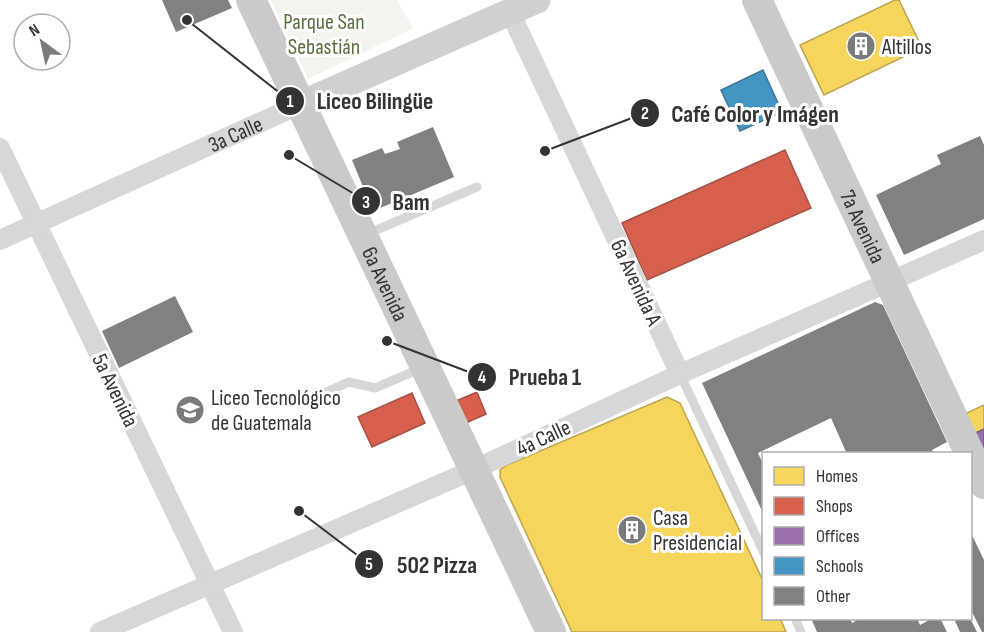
<svg xmlns="http://www.w3.org/2000/svg" width="984" height="632" font-family="'Sofia Sans Condensed',sans-serif">
	<style>
		.green { fill: #f1f5ed }
		.homes { fill: #f6d55c; stroke: #bca450; stroke-width: 1.5 }
		.shops { fill: #d6604d; stroke: #a55245; stroke-width: 1.5 }
		.offices { fill: #9970ab; stroke: #7a5e87; stroke-width: 1.5 }
		.schools { fill: #4393c3; stroke: #3e7698; stroke-width: 1.5 }
		.building { fill: #818181 }
		.lines { fill: none; stroke-linecap: round; stroke-linejoin: round }
		.lane { stroke: #d7d7d7; stroke-width: 9 }
		.street { stroke: #d7d7d7; stroke-width: 20 }
		.secondary { stroke: #d0d0d0; stroke-width: 27 }
		.primary { stroke: #cacaca; stroke-width: 30 }
		.labels { text-anchor: middle; stroke-width: 6; stroke-linejoin: round; paint-order: stroke }
		.park-label { font-size: 22px; fill: #56703f; stroke: #fff }
		.poi-label { font-size: 22px; fill: #333; stroke: #fff; text-anchor: start }
		.street-label { font-size: 22px; fill: #333; stroke: #fff }
		.leader { fill: none; stroke: #333; stroke-width: 2 }
		.callout-dot { fill: #333; stroke: #fff; stroke-width: 2 }
		.mark-label { font-size: 18px; text-anchor: middle; font-weight: bold; fill: #fff }
		.callout-label { font-size: 24px; text-anchor: middle; font-weight: bold; fill: #333; stroke: #fff; stroke-width: 6; stroke-linejoin: round; paint-order: stroke }
	</style>
	<rect width="100%" height="100%" fill="#fff"/>
	<path class="green" d="M 271,0 L 398,0 L 402,10 L 414,28 L 308,79 Z"/>
	<path class="homes" d="M 895,0 L 899,0 L 922,48 L 824,95 L 800,45 Z
		M 667,397 L 680,403 L 764,583 L 764,618 L 780,618 L 786,632 L 572,632 L 500,477 L 500,470 L 507,465 Z
		M 984,405 L 984,429 L 967,437 L 958,417 Z"/>
	<path class="shops" d="M 785,150 L 811,208 L 647,280 L 622,223 Z
		M 477,392 L 486,414 L 459,426 L 449,404 Z
		M 412,393 L 425,423 L 372,447 L 358,417 Z"/>
	<path class="offices" d="M 984,429 L 984,469 L 967,437 Z"/>
	<path class="schools" d="M 763,70 L 782,112 L 740,131 L 721,90 Z"/>
	<path class="building" d="M 162,0 L 228,0 L 232,8 L 176,32 Z
		M 433,127 L 454,177 L 373,211 L 352,160 L 382,148 L 385,154 L 400,149 L 397,142 Z
		M 980,136 L 984,145 L 984,219 L 904,255 L 876,195 L 941,164 L 937,155 Z
		M 175,296 L 193,332 L 119,368 L 102,331 Z
		M 875,302 L 883,305 L 947,442 L 932,450 L 934,454 L 847,454 L 831,418 L 758,453 L 764,466 L 764,515 L 702,383 Z
		M 970,531 L 984,560 L 984,632 L 982,632 L 970,608 Z
		M 811,618 L 850,618 L 852,623 L 861,618 L 917,618 L 920,625 L 933,618 L 940,618 L 947,632 L 817,632 Z
		M 962,618 L 970,618 L 977,632 L 960,632 L 955,621 Z"/>
	<g class="lines">
		<path class="lane" d="M 367,234 L 477,187
			M 680,374 L 764,553
			M 310,399 L 349,382 L 375,388 L 422,368
			M 795,618 L 801,632"/>
		<g class="street">
			<path d="M 510,12 L 680,374"/>
			<path d="M 0,148 L 233,632"/>
			<path id="s1" d="M 0,240 L 301,104"/>
			<path d="M 100,632 L 473,470 L 680,374 L 984,240"/>
		</g>
		<path class="secondary" d="M 301,104 L 537,0"/>
		<g class="primary">
			<path id="s2" d="M 251,0 L 551,632"/>
			<path id="s3" d="M 757,0 L 970,454"/>
			<path d="M 970,455 L 984,484"/>
		</g>
	</g>
	<defs>
		<g id="building-disc" transform="scale(1.5)"><circle r="9.5" fill="#7a7a7a" stroke="#fff"/><path d="M-4-6H4V6H1V3H-1V6H-4ZM-2.5-4.3h1.7v1.8h-1.7ZM.8-4.3h1.7v1.8H.8ZM-2.5-1h1.7V.8h-1.7ZM.8-1h1.7V.8H.8Z" fill="#fff"/></g>
		<g id="university-disc" transform="scale(1.5)"><circle r="9.5" fill="#7a7a7a" stroke="#fff"/><path d="M0-5L7-2L0 1L-7-2ZM-4 1L0 2.5L4 1V4Q0 6-4 4Z" fill="#fff"/></g>
	</defs>
	<g fill-rule="evenodd">
		<use href="#building-disc" x="861" y="46"/>
		<use href="#university-disc" x="190" y="410"/>
		<use href="#building-disc" x="632" y="530"/>
	</g>
	<g class="labels">
		<g class="park-label">
			<text x="324" y="29">Parque San<tspan x="324" dy="25">Sebastián</tspan></text>
		</g>
		<g class="poi-label">
			<text x="882" y="54">Altillos</text>
			<text x="211" y="405">Liceo Tecnológico<tspan x="211" dy="25">de Guatemala</tspan></text>
			<text x="653" y="525">Casa<tspan x="653" dy="25">Presidencial</tspan></text>
		</g>
		<g class="street-label">
			<text dy="8" stroke="none"><textPath href="#s1" startOffset="258">3a Calle</textPath></text>
			<text dy="8" stroke="none"><textPath href="#s3" startOffset="250">7a Avenida</textPath></text>
			<text transform="translate(637 282) rotate(65)" y="8">6a Avenida A</text>
			<text dy="8" stroke="none"><textPath href="#s2" startOffset="314">6a Avenida</textPath></text>
			<text transform="translate(116 390) rotate(64)" y="8">5a Avenida</text>
			<text transform="translate(543 437) rotate(-25)" y="8">4a Calle</text>
		</g>
	</g>
	<path class="leader" d="M187 20L290 101M545 151L645 113M289 155L366 201M387 341L482 377M299 511L369 564"/>
	<g class="callout-dot">
		<circle cx="187" cy="20" r="6"/>
		<circle cx="545" cy="151" r="6"/>
		<circle cx="289" cy="155" r="6"/>
		<circle cx="387" cy="341" r="6"/>
		<circle cx="299" cy="511" r="6"/>
		<circle cx="290" cy="101" r="15"/>
		<circle cx="645" cy="113" r="15"/>
		<circle cx="366" cy="201" r="15"/>
		<circle cx="482" cy="377" r="15"/>
		<circle cx="369" cy="564" r="15"/>
	</g>
	<g class="mark-label">
		<text x="290" y="107">1</text>
		<text x="645" y="119">2</text>
		<text x="366" y="208">3</text>
		<text x="482" y="383">4</text>
		<text x="369" y="570">5</text>
	</g>
	<g class="callout-label">
		<text x="375" y="109">Liceo Bilingüe</text>
		<text x="755" y="122">Café Color y Imágen</text>
		<text x="411" y="210">Bam</text>
		<text x="545" y="385">Prueba 1</text>
		<text x="437" y="573">502 Pizza</text>
	</g>
	<rect x="762" y="452" width="210" height="168" fill="#ffffff" stroke="#adadad" stroke-width="1.5"/>
	<rect x="774" y="467" width="30" height="18" fill="#f6d55c" stroke="#adadad" stroke-width="1.5"/>
	<text x="816" y="482" font-size="18" fill="#333333">Homes</text>
	<rect x="774" y="497" width="30" height="18" fill="#d6604d" stroke="#adadad" stroke-width="1.5"/>
	<text x="816" y="512" font-size="18" fill="#333333">Shops</text>
	<rect x="774" y="527" width="30" height="18" fill="#9970ab" stroke="#adadad" stroke-width="1.5"/>
	<text x="816" y="542" font-size="18" fill="#333333">Offices</text>
	<rect x="774" y="557" width="30" height="18" fill="#4393c3" stroke="#adadad" stroke-width="1.5"/>
	<text x="816" y="572" font-size="18" fill="#333333">Schools</text>
	<rect x="774" y="587" width="30" height="18" fill="#818181" stroke="#adadad" stroke-width="1.5"/>
	<text x="816" y="602" font-size="18" fill="#333333">Other</text>
	<g transform="translate(42 42) rotate(327)"><circle r="28" fill="#ffffff" stroke="#adadad" stroke-width="1.5"/>
	<path d="M0-4.5L10 22L0 15L-10 22Z" fill="#7a7a7a"/>
	<text y="-9" font-size="16" font-weight="bold" text-anchor="middle" fill="#333333">N</text>
	</g>
</svg>
